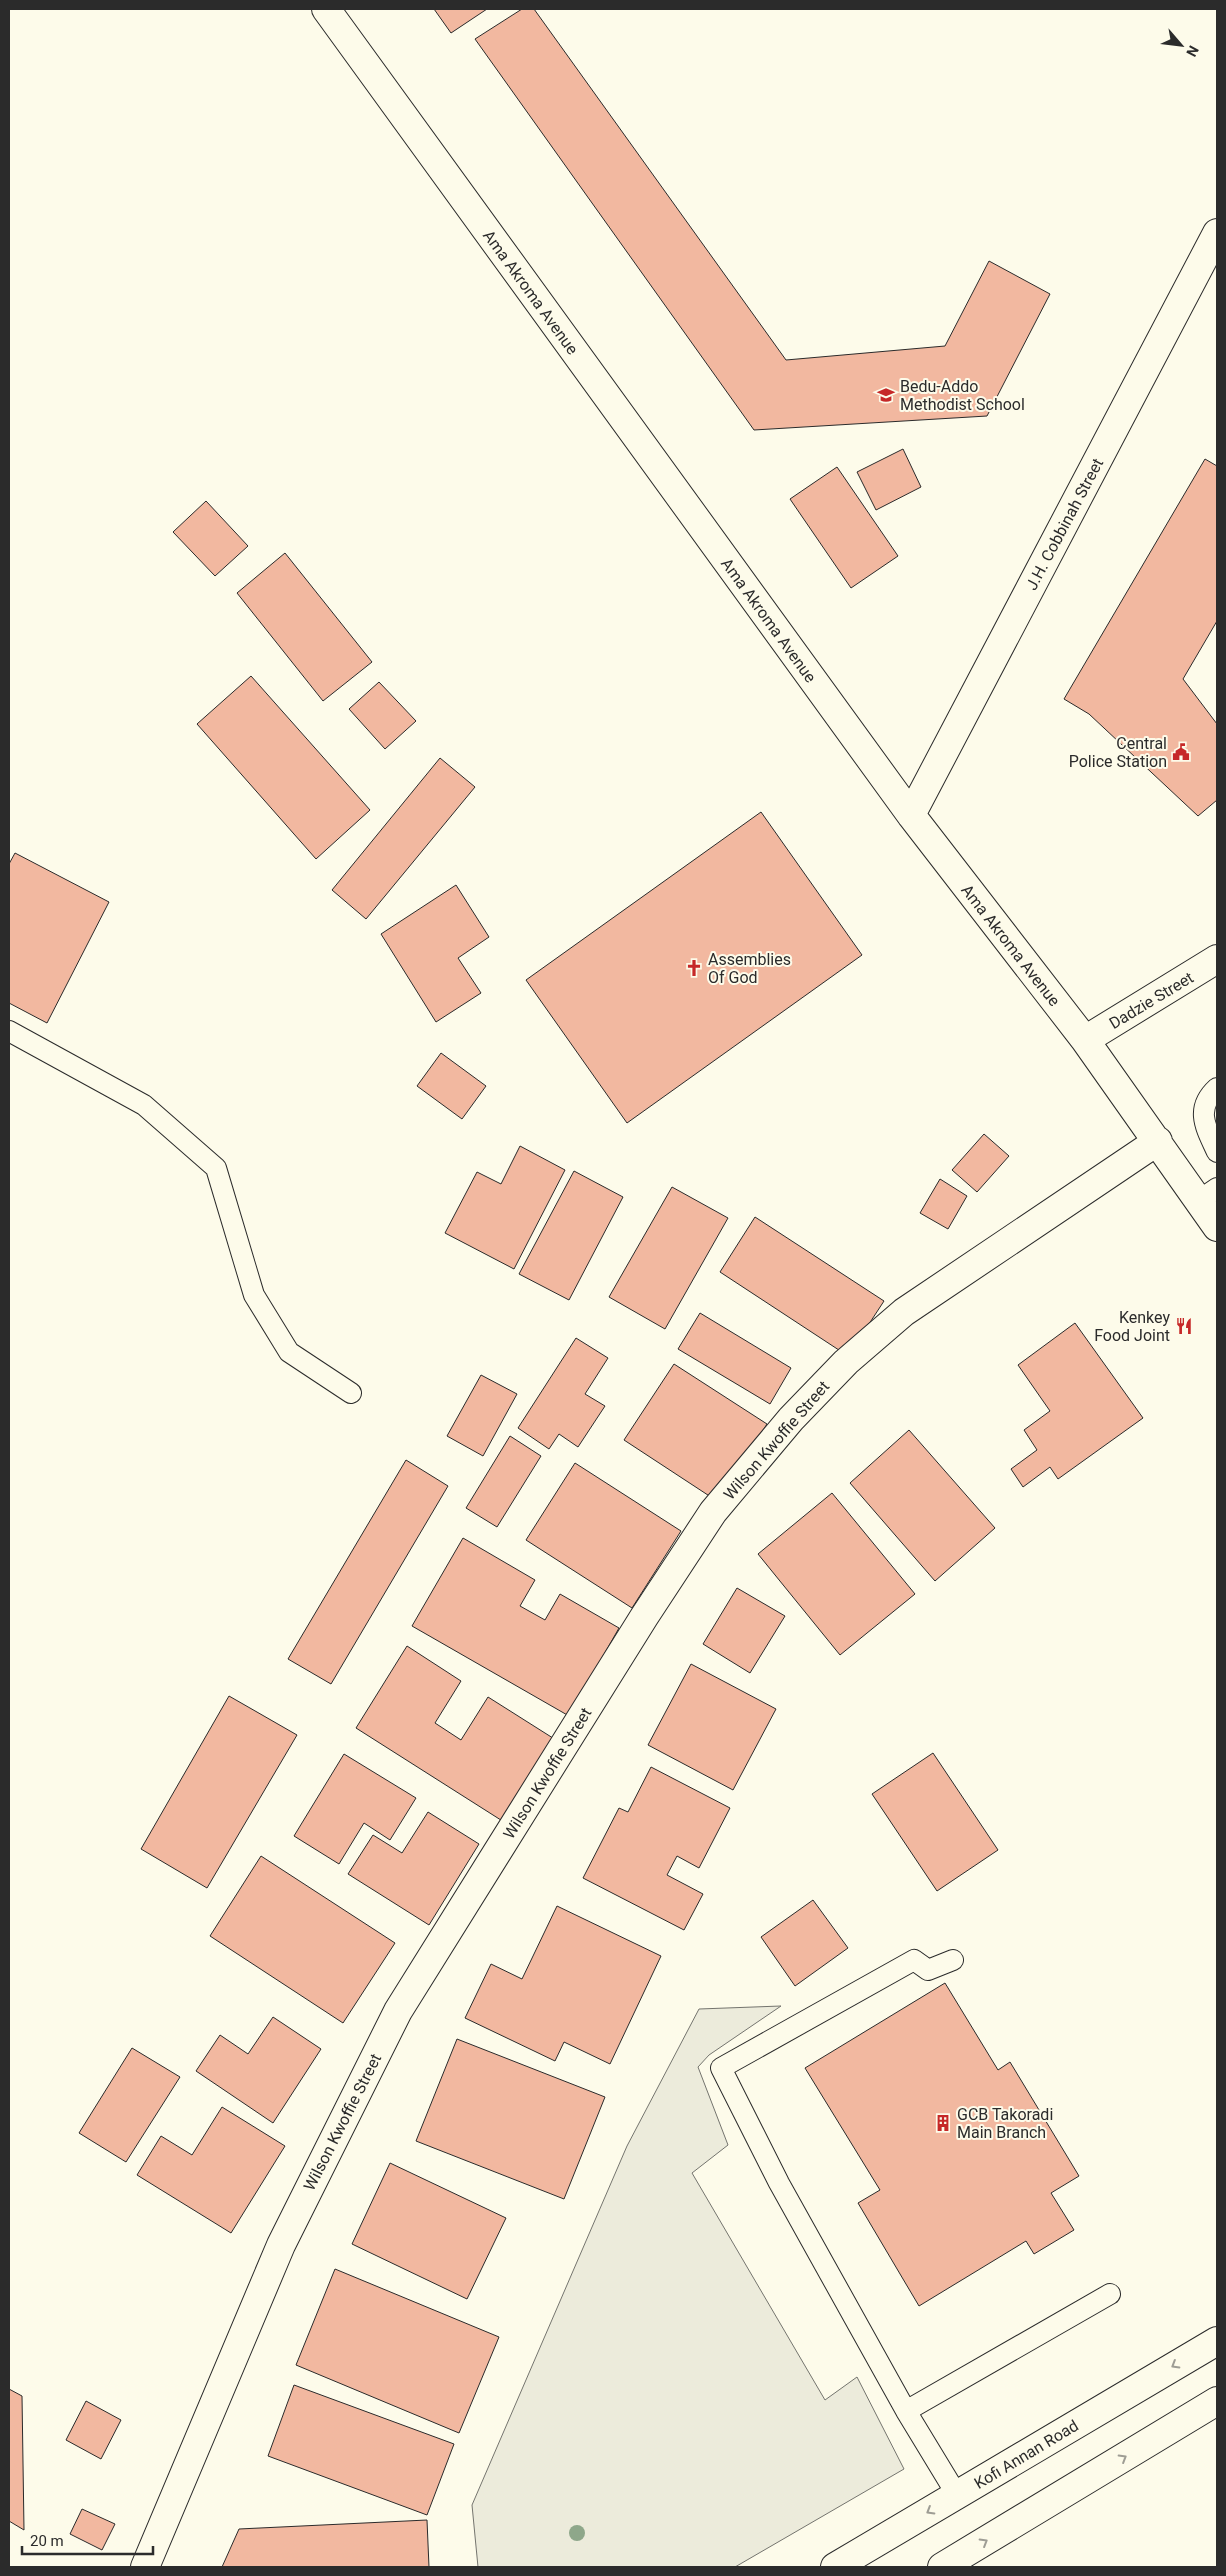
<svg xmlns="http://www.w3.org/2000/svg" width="1226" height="2576" font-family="Roboto,sans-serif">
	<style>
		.green { fill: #ecebdb; stroke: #74746e }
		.building { fill: #f2b8a0; stroke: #2b2b2b }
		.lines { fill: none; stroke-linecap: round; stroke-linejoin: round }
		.lane-casing { stroke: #2b2b2b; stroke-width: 22 }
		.street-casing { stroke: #2b2b2b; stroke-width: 30 }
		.lane { stroke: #fdfbea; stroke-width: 20 }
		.street { stroke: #fdfbea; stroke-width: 28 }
		.tree { fill: #8ea78a }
		.oneway { stroke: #9e9d94 }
		.labels { text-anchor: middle; stroke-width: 4; stroke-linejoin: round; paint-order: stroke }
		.street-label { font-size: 16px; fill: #2b2b2b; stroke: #fdfbea }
		.poi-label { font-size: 16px; fill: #2b2b2b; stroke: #fdfbea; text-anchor: start }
	</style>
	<rect width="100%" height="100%" fill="#fdfbea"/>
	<path class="green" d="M 781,2006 L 709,2055 L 698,2067 L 728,2145 L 692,2173 L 825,2400 L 857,2377 L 904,2469 L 735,2567 L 478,2567 L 472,2505 L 627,2146 L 699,2009 Z"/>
	<path class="building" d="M 434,9 L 487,9 L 451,33 Z
		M 522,9 L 534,9 L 786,360 L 945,346 L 989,261 L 1050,294 L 987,416 L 754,430 L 475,39 Z
		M 903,449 L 921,487 L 876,510 L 857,472 Z
		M 1205,459 L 1217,466 L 1217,621 L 1183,679 L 1217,724 L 1217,800 L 1198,816 L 1089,714 L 1064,699 Z
		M 837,467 L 898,556 L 851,588 L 790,499 Z
		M 206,501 L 248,546 L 215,576 L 173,532 Z
		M 285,553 L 372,662 L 323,701 L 237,593 Z
		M 251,676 L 370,810 L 316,859 L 197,724 Z
		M 379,682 L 416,721 L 385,749 L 349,709 Z
		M 440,758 L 475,787 L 366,919 L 332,890 Z
		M 761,812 L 862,955 L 627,1123 L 526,980 Z
		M 15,853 L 109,902 L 47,1023 L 9,1003 L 9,864 Z
		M 456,885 L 489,937 L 458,958 L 481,993 L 436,1022 L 381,934 Z
		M 441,1053 L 486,1086 L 462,1119 L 417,1086 Z
		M 984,1134 L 1009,1156 L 977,1192 L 952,1170 Z
		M 520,1146 L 565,1170 L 514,1269 L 445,1233 L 477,1172 L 501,1184 Z
		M 574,1171 L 623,1197 L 569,1300 L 519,1274 Z
		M 940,1179 L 967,1196 L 948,1229 L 920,1213 Z
		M 672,1187 L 728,1218 L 665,1329 L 609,1297 Z
		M 755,1217 L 884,1301 L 848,1356 L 720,1272 Z
		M 700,1313 L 791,1368 L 770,1404 L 678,1349 Z
		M 1075,1323 L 1143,1418 L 1058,1479 L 1050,1467 L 1023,1487 L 1011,1469 L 1037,1450 L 1024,1430 L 1050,1411 L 1018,1365 Z
		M 576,1338 L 608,1358 L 585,1394 L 605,1406 L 578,1447 L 559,1434 L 549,1449 L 518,1428 Z
		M 674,1364 L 767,1424 L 717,1501 L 624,1440 Z
		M 481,1375 L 517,1394 L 483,1456 L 447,1436 Z
		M 909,1430 L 995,1528 L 935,1581 L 850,1483 Z
		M 510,1436 L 541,1456 L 497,1527 L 466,1508 Z
		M 406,1460 L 448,1486 L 331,1684 L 288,1659 Z
		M 575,1463 L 681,1531 L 632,1608 L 526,1540 Z
		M 832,1493 L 915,1594 L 840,1655 L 758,1554 Z
		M 463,1538 L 535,1580 L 520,1606 L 545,1620 L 560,1594 L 619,1628 L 569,1716 L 412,1626 Z
		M 737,1588 L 785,1616 L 750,1673 L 703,1644 Z
		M 407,1646 L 461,1681 L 435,1723 L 461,1740 L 488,1697 L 556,1740 L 504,1822 L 356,1728 Z
		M 691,1664 L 776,1709 L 733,1790 L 648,1745 Z
		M 229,1696 L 297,1735 L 207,1888 L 141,1849 Z
		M 933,1753 L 998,1850 L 937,1891 L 872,1794 Z
		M 344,1754 L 416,1798 L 390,1840 L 364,1823 L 339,1864 L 294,1836 Z
		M 651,1767 L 730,1808 L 699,1868 L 677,1856 L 667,1875 L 703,1894 L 684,1930 L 583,1878 L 619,1808 L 628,1812 Z
		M 428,1812 L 479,1844 L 429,1925 L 348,1874 L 373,1835 L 402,1853 Z
		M 261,1856 L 395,1943 L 343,2023 L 210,1936 Z
		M 813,1900 L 848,1948 L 795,1986 L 761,1937 Z
		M 557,1906 L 661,1956 L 610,2064 L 564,2042 L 555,2061 L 465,2018 L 491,1964 L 522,1979 Z
		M 945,1983 L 998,2070 L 1010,2062 L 1079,2176 L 1051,2193 L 1074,2230 L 1034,2254 L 1026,2241 L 919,2306 L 858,2203 L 880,2190 L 805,2068 Z
		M 273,2017 L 321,2049 L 273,2123 L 196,2071 L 220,2035 L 248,2054 Z
		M 457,2039 L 605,2097 L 564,2199 L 416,2141 Z
		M 132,2048 L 180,2077 L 126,2162 L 79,2133 Z
		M 222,2107 L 285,2146 L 231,2233 L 137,2175 L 161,2136 L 192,2155 Z
		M 390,2163 L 506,2218 L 467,2299 L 352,2244 Z
		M 335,2269 L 499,2337 L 459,2433 L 296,2365 Z
		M 294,2385 L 454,2444 L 427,2515 L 268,2456 Z
		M 9,2389 L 22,2396 L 24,2530 L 9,2521 Z
		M 86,2401 L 121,2420 L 101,2459 L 66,2440 Z
		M 82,2509 L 115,2524 L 102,2550 L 70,2534 Z
		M 427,2520 L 429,2567 L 222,2567 L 239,2529 Z"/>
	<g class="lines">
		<g class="lane-casing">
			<path id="lane" d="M 9,1031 L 144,1105 L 216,1168 L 254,1295 L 289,1352 L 351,1393
				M 1217,1088 C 1194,1109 1206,1128 1217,1152
				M 1198,1201 L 1217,1188
				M 953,1960 L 928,1970 L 914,1960 L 721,2068 L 779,2183 L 906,2411 L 1110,2294
				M 906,2411 L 957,2495"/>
		</g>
		<g class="street-casing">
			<path id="street" d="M 326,9 L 911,815 L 1085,1040 L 1217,1227
				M 911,815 L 1217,233
				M 1085,1040 L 1217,959
				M 145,2567 L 281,2245 L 398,2011 L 644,1617 L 713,1512 L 791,1419 L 846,1362 L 904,1312 L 1158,1141
				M 835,2567 L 1217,2341
				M 942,2567 L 1217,2401"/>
		</g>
		<use href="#lane" class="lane"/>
		<use href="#street" class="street"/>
	</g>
	<circle class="tree" cx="577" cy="2533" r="8"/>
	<defs><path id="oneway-chevron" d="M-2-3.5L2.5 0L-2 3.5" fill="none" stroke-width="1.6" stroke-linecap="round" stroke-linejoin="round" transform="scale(1.25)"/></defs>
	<g class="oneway">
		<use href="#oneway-chevron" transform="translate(1175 2365) rotate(149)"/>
		<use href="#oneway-chevron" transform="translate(1123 2458) rotate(-31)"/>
		<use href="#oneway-chevron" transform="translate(930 2511) rotate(149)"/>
		<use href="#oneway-chevron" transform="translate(984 2542) rotate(-31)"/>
	</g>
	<defs>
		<g id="school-bare" transform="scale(1.35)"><path d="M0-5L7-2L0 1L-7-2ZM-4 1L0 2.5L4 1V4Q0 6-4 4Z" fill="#c62828" stroke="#fdfbea" stroke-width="2.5" paint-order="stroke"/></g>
		<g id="civic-bare" transform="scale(1.35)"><path d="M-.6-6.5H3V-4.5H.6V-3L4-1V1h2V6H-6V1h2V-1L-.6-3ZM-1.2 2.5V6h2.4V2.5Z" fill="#c62828" stroke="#fdfbea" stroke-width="2.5" paint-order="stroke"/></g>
		<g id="church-bare" transform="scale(1.35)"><path d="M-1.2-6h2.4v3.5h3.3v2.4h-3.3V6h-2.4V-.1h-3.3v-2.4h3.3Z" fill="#c62828" stroke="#fdfbea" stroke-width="2.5" paint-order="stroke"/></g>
		<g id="restaurant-bare" transform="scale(1.35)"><path d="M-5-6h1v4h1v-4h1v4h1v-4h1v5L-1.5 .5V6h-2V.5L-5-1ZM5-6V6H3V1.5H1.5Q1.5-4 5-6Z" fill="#c62828" stroke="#fdfbea" stroke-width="2.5" paint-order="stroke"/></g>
		<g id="building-bare" transform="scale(1.35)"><path d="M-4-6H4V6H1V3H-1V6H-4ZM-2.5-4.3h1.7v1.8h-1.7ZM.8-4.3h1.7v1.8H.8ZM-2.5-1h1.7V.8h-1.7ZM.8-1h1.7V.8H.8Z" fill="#c62828" stroke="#fdfbea" stroke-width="2.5" paint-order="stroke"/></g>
	</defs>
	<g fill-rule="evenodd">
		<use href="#school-bare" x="886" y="395"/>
		<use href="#civic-bare" x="1181" y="752"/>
		<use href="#church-bare" x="694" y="968"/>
		<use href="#restaurant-bare" x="1184" y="1326"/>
		<use href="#building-bare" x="943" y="2123"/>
	</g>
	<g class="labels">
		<g class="street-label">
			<text transform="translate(531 292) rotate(54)" y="6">Ama Akroma Avenue</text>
			<text transform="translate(1064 524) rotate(-62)" y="6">J.H. Cobbinah Street</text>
			<text transform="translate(769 620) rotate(54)" y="6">Ama Akroma Avenue</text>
			<text transform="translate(1011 945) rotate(52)" y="6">Ama Akroma Avenue</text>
			<text transform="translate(1151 1000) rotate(-31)" y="6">Dadzie Street</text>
			<text transform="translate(776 1440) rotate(-49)" y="6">Wilson Kwoffie Street</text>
			<text transform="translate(547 1773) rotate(-58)" y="6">Wilson Kwoffie Street</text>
			<text transform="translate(342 2122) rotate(-63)" y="6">Wilson Kwoffie Street</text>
			<text transform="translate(1026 2454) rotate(-31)" y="6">Kofi Annan Road</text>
		</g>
		<g class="poi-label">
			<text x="900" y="392">Bedu-Addo<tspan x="900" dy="18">Methodist School</tspan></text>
			<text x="1167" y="749" text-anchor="end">Central<tspan x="1167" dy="18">Police Station</tspan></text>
			<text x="708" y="965">Assemblies<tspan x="708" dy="18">Of God</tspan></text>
			<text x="1170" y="1323" text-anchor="end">Kenkey<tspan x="1170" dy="18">Food Joint</tspan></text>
			<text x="957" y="2120">GCB Takoradi<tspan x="957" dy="18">Main Branch</tspan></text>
		</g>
	</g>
	<rect width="1226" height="2576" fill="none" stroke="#2b2b2b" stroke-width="20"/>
	<g transform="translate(1181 45) rotate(118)" stroke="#fdfbea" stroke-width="4" paint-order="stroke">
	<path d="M0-4L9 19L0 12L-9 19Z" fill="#2b2b2b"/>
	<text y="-8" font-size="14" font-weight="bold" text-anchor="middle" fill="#2b2b2b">N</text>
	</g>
	<path d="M22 2546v8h131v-8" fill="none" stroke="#2b2b2b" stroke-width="2.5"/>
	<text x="30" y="2546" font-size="15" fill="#2b2b2b" stroke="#fdfbea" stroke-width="4" paint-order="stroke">20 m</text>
</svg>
